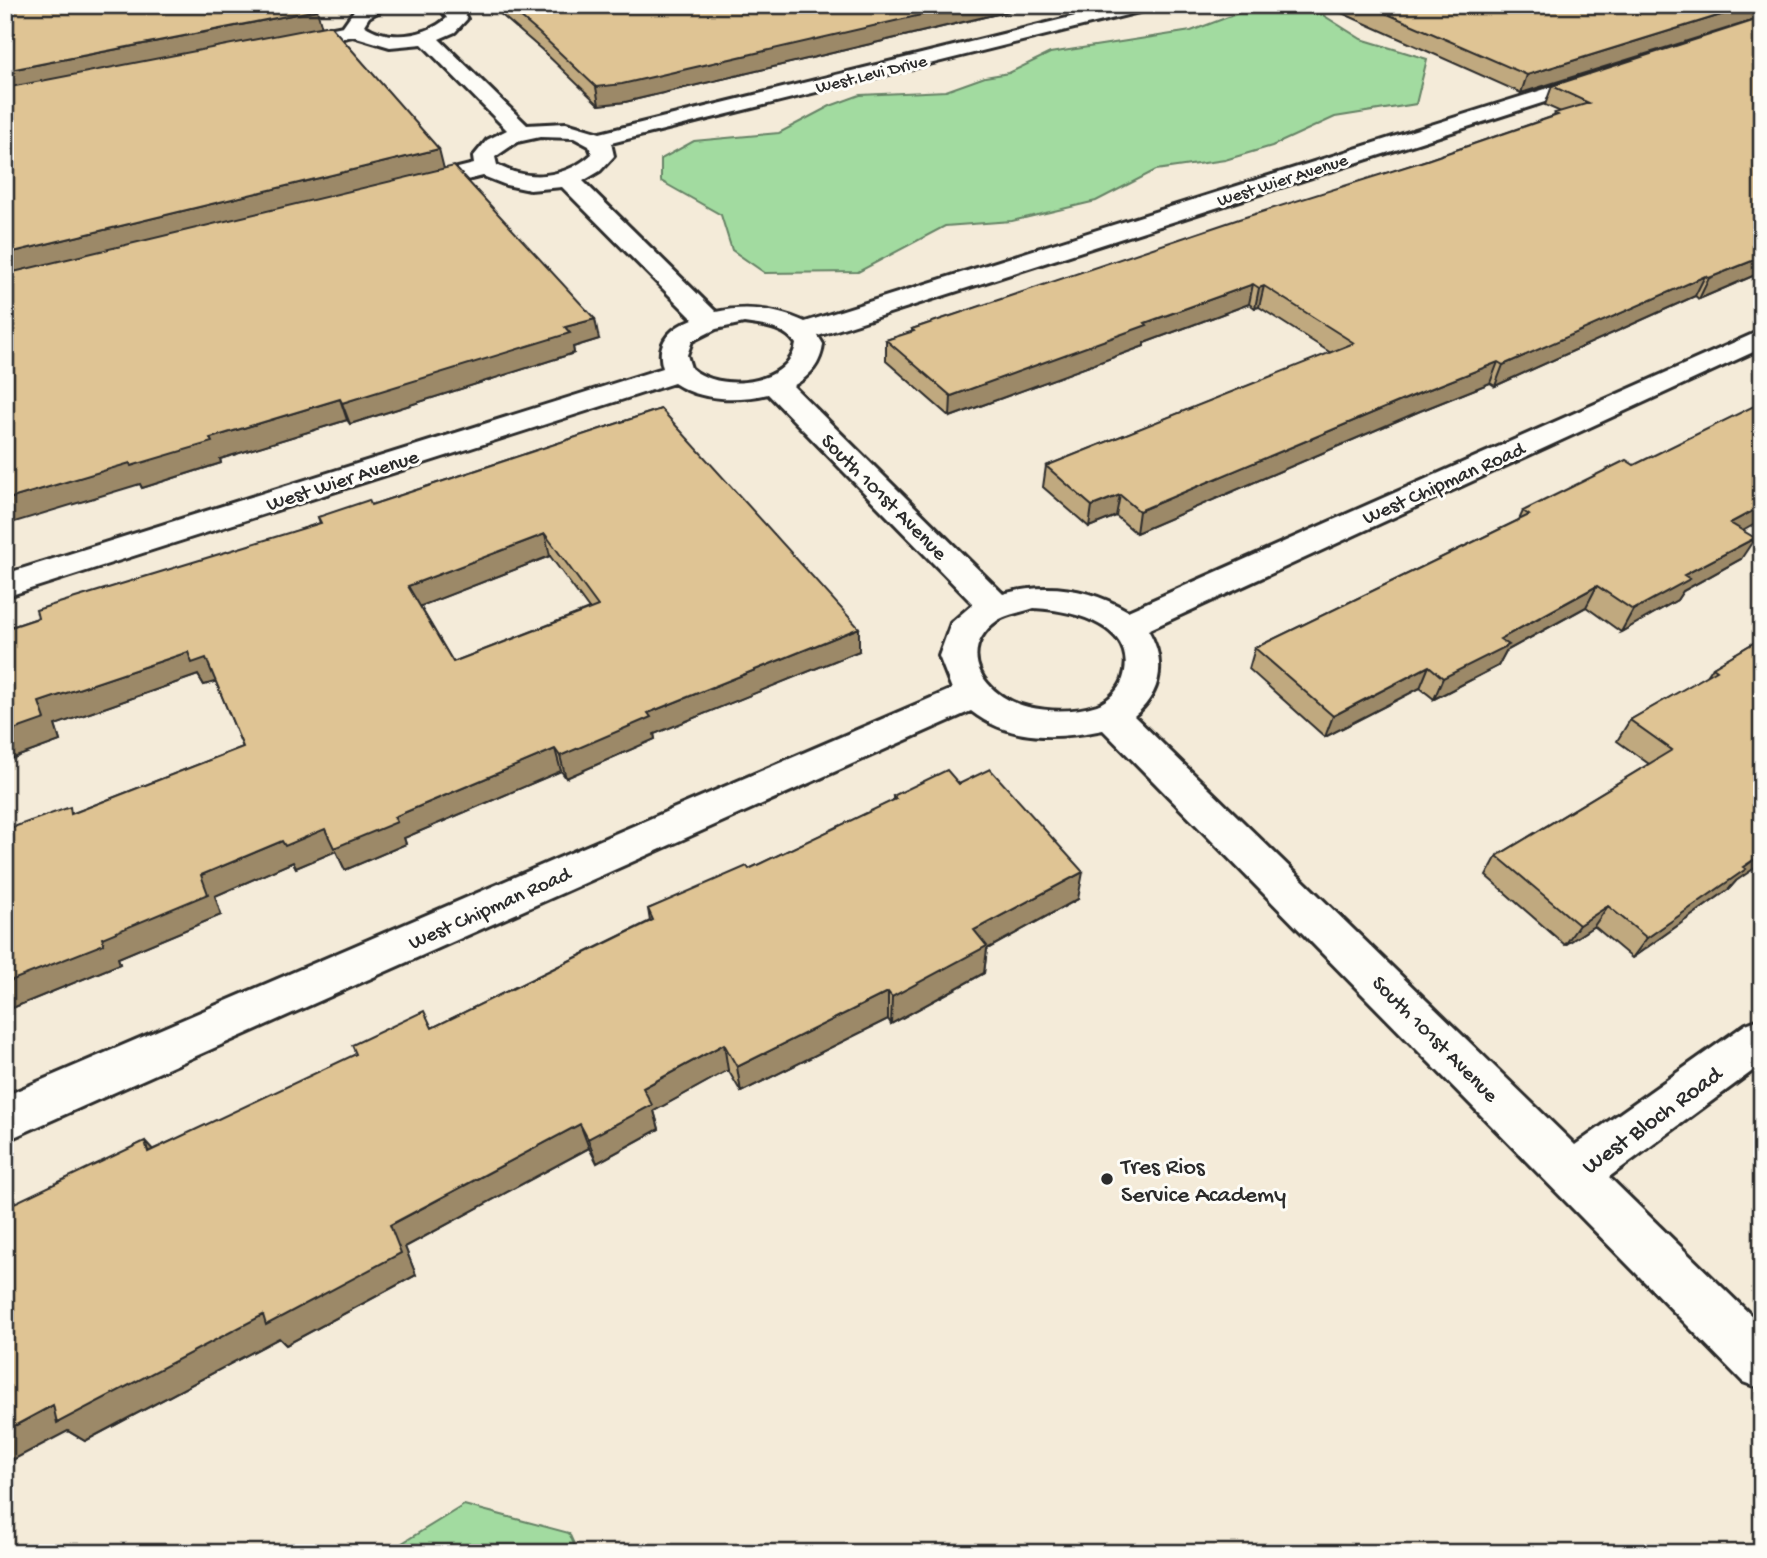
<svg xmlns="http://www.w3.org/2000/svg" width="1767" height="1558" font-family="'Gochi Hand',sans-serif">
	<style>
		.green { fill: #a2dba0; stroke: #668366; stroke-width: 2 }
		.lines { fill: none; stroke-linecap: round; stroke-linejoin: round }
		.street-casing { stroke: #2b2b2b; stroke-width: 6 }
		.street { fill: #fdfcf7; fill-rule: evenodd }
		.wall { fill: #c0a97f; stroke: #2b2b2b; stroke-width: 2; fill-rule: evenodd }
		.shaded-wall { fill: #9c8968; stroke: #2b2b2b; stroke-width: 2 }
		.building { fill: #dfc494; stroke: #2b2b2b; stroke-width: 2; fill-rule: evenodd }
		.poi-dot { fill: #2b2b2b; stroke: #fdfcf7; stroke-width: 2.5 }
		.labels { text-anchor: middle; stroke-width: 6; stroke-linejoin: round; paint-order: stroke }
		.far-street-label { font-size: 18px; fill: #2b2b2b; stroke: #fdfcf7 }
		.street-label { font-size: 21px; fill: #2b2b2b; stroke: #fdfcf7 }
		.near-street-label { font-size: 24px; fill: #2b2b2b; stroke: #fdfcf7 }
		.near-poi-label { font-size: 24px; fill: #2b2b2b; stroke: #fdfcf7; text-anchor: start }
	</style>
	<rect width="100%" height="100%" fill="#f4ebd9"/>
	<filter id="ink" filterUnits="userSpaceOnUse"><feTurbulence type="fractalNoise" baseFrequency=".0143" numOctaves="2"/><feDisplacementMap in="SourceGraphic" scale="14" xChannelSelector="R" yChannelSelector="G"/><feConvolveMatrix kernelMatrix="1 2 1 2 8 2 1 2 1" color-interpolation-filters="sRGB"/></filter>
	<g filter="url(#ink)">
		<path class="green" d="M 1260,5 L 1307,5 L 1361,39 L 1427,59 L 1416,104 L 1335,117 L 1272,146 L 1225,160 L 1156,170 L 1096,201 L 1012,221 L 945,226 L 858,272 L 765,273 L 732,250 L 721,215 L 661,181 L 661,159 L 694,141 L 779,133 L 830,106 L 860,95 L 946,91 L 985,77 L 1009,73 L 1050,53 L 1191,31 Z
			M 464,1505 L 569,1533 L 578,1553 L 386,1553 Z"/>
		<g class="lines">
			<g class="street-casing">
				<path id="street" d="M 364,5 L 390,5 L 369,17 L 364,25 C 388,42 426,37 447,18 L 438,5 L 460,5 L 467,19 L 455,32 L 439,39 L 527,125 L 566,123 L 600,133 L 1120,5 L 1153,5 L 1151,9 L 611,143 L 614,156 L 600,171 L 583,181 L 716,312 C 747,305 776,309 805,322 L 1593,74 L 1607,74 L 1611,78 L 1607,82 L 818,336 L 823,344 C 821,364 810,376 793,386 L 1003,594 C 1047,582 1089,588 1128,611 L 1762,330 L 1762,348 L 1148,630 C 1166,660 1163,692 1134,716 L 1575,1145 L 1746,1024 L 1762,1018 L 1762,1064 L 1609,1177 L 1762,1326 L 1762,1389 L 1743,1382 L 1103,730 C 1057,739 1011,742 971,711 L 5,1141 L 5,1096 L 952,689 L 939,656 L 951,623 L 973,604 L 768,394 C 738,401 700,401 674,383 L 5,597 L 5,574 L 663,368 C 655,343 670,328 693,319 L 562,187 L 530,190 L 506,185 L 483,176 L 410,194 L 402,192 L 398,187 L 402,182 L 474,164 L 473,157 L 487,140 L 507,130 L 422,44 L 390,47 L 353,36 L 286,49 L 276,43 L 279,39 L 343,26 L 355,9 ZM 540,137 L 574,138 L 589,146 L 592,154 C 566,178 528,182 497,165 L 495,157 L 517,142 ZM 744,323 C 763,326 785,327 796,344 C 789,386 719,393 691,368 L 687,355 L 692,341 L 716,329 ZM 1034,608 C 1073,610 1140,626 1123,679 C 1119,690 1108,701 1097,705 C 1075,712 1050,712 1028,707 C 984,697 954,651 998,620 C 1008,614 1023,612 1034,608 Z"/>
			</g>
			<use href="#street" class="street"/>
		</g>
		<path class="wall" d="M 490,5 L 1035,5 L 625,102 L 599,105 L 542,50 Z
			M 1324,5 L 1762,5 L 1762,18 L 1521,93 Z
			M 1762,18 L 1762,272 L 1699,299 L 1695,296 L 1495,386 L 1490,383 L 1420,411 L 1136,533 L 1116,516 L 1089,527 L 1043,487 L 1046,466 L 1331,353 L 1259,307 L 1255,308 L 1249,304 L 1144,343 L 1144,346 L 950,417 L 886,361 L 886,340 L 912,332 L 912,329 L 1427,160 L 1554,116 L 1555,113 L 1561,112 L 1545,105 L 1552,86 Z
			M 321,26 L 444,168 L 599,339 L 573,347 L 574,353 L 350,424 L 347,420 L 220,459 L 221,463 L 142,488 L 140,484 Z
			M 661,409 L 859,651 L 654,734 L 655,739 L 566,778 L 561,771 L 404,838 L 406,844 L 345,870 L 336,851 L 296,868 L 293,862 L 215,896 L 221,915 L 118,958 L 120,964 L 5,1011 L 5,830 L 74,813 L 243,747 L 216,681 L 204,685 L 198,675 L 55,725 L 60,741 L 5,761 L 5,629 L 320,523 L 318,517 L 371,505 ZM 550,556 L 589,609 L 453,662 L 420,606 Z
			M 1523,511 L 1743,531 L 1741,559 L 1683,591 L 1677,600 L 1621,632 L 1586,607 L 1506,651 L 1498,666 L 1434,699 L 1420,688 L 1325,737 L 1249,669 L 1255,648 L 1519,520 Z
			M 1762,638 L 1736,881 L 1729,889 L 1632,958 L 1594,926 L 1565,945 L 1486,876 L 1497,856 L 1649,764 L 1617,741 L 1630,720 L 1707,676 L 1713,667 Z
			M 959,784 L 1078,899 L 987,949 L 984,973 L 891,1024 L 888,1019 L 741,1092 L 728,1070 L 654,1111 L 659,1129 L 597,1163 L 589,1148 L 405,1247 L 416,1275 L 286,1345 L 279,1338 L 85,1441 L 68,1431 L 13,1210 L 432,1028 L 650,921 L 648,909 L 749,869 L 893,801 L 893,796 Z"/>
		<path class="shaded-wall" d="M 964,5 L 1035,5 L 625,102 L 599,105 L 596,87 Z
			M 1753,5 L 1762,5 L 1761,18 L 1521,93 L 1527,75 Z
			M 317,10 L 322,28 L 5,91 L 5,71 Z
			M 439,149 L 444,169 L 5,276 L 5,254 Z
			M 1762,257 L 1762,272 L 1699,299 L 1709,278 Z
			M 1705,276 L 1695,296 L 1495,386 L 1503,365 Z
			M 1253,284 L 1249,304 L 1144,343 L 1144,346 L 950,417 L 951,396 L 1145,323 Z
			M 1264,286 L 1259,307 L 1255,308 L 1259,288 Z
			M 595,319 L 599,339 L 573,347 L 574,353 L 350,424 L 342,403 L 565,327 Z
			M 1498,362 L 1490,383 L 1420,411 L 1136,533 L 1139,511 L 1427,390 Z
			M 340,399 L 347,420 L 220,459 L 221,463 L 142,488 L 140,484 L 5,525 L 5,500 Z
			M 1120,495 L 1116,516 L 1089,527 L 1092,506 Z
			M 1762,506 L 1762,520 L 1718,545 L 1730,523 Z
			M 545,534 L 550,556 L 416,608 L 408,586 Z
			M 1755,538 L 1741,559 L 1683,591 L 1677,600 L 1621,632 L 1633,610 L 1684,575 Z
			M 1597,586 L 1586,607 L 1506,651 L 1498,666 L 1434,699 L 1443,678 L 1500,639 Z
			M 859,628 L 859,651 L 654,734 L 655,739 L 566,778 L 560,756 L 648,713 Z
			M 188,652 L 206,658 L 218,681 L 204,685 L 198,675 L 55,725 L 60,741 L 5,761 L 5,733 L 39,702 Z
			M 1429,666 L 1420,688 L 1325,737 L 1333,716 Z
			M 555,749 L 561,771 L 404,838 L 406,844 L 345,870 L 336,851 L 296,868 L 293,862 L 215,896 L 221,915 L 118,958 L 120,964 L 5,1011 L 5,983 L 102,938 L 201,875 L 282,841 L 325,829 L 394,817 Z
			M 1762,854 L 1762,863 L 1736,881 L 1729,889 L 1632,958 L 1647,938 Z
			M 1083,872 L 1078,899 L 987,949 L 984,973 L 891,1024 L 892,997 L 974,930 Z
			M 1608,906 L 1594,926 L 1565,945 L 1579,925 Z
			M 888,992 L 888,1019 L 741,1092 L 737,1067 Z
			M 724,1044 L 728,1070 L 654,1111 L 659,1129 L 597,1163 L 588,1139 L 643,1088 Z
			M 580,1124 L 589,1148 L 405,1247 L 416,1275 L 286,1345 L 279,1338 L 85,1441 L 68,1431 L 5,1464 L 5,1431 Z
			M 145,1141 L 167,1165 L 148,1152 Z"/>
		<path class="building" d="M 5,5 L 312,5 L 317,10 L 5,71 Z
			M 506,5 L 964,5 L 622,84 L 596,87 L 539,33 Z
			M 1367,5 L 1753,5 L 1527,75 Z
			M 1762,18 L 1762,257 L 1709,278 L 1705,276 L 1503,365 L 1498,362 L 1427,390 L 1139,511 L 1120,495 L 1092,506 L 1046,466 L 1354,343 L 1264,286 L 1259,288 L 1253,284 L 1145,323 L 1147,325 L 951,396 L 886,340 L 914,331 L 912,329 L 1239,219 L 1427,160 L 1558,115 L 1555,113 L 1589,103 L 1552,86 Z
			M 330,25 L 439,149 L 5,254 L 5,88 Z
			M 454,166 L 595,319 L 565,327 L 570,333 L 342,403 L 340,399 L 210,438 L 212,442 L 131,466 L 130,463 L 5,500 L 5,274 Z
			M 1762,402 L 1762,506 L 1730,523 L 1755,538 L 1684,575 L 1690,579 L 1633,610 L 1597,586 L 1500,639 L 1509,645 L 1443,678 L 1429,666 L 1333,716 L 1255,648 L 1529,515 L 1523,511 L 1626,460 L 1634,465 Z
			M 661,409 L 859,628 L 648,713 L 651,717 L 560,756 L 555,749 L 394,817 L 397,822 L 334,848 L 325,829 L 285,846 L 282,841 L 201,875 L 208,894 L 102,938 L 104,944 L 5,983 L 5,830 L 70,807 L 71,814 L 243,747 L 206,658 L 192,663 L 188,652 L 39,702 L 45,719 L 5,733 L 5,629 L 38,618 L 36,610 L 321,523 L 318,517 L 369,500 L 371,505 ZM 545,534 L 598,606 L 453,662 L 408,586 Z
			M 1762,638 L 1762,854 L 1743,867 L 1746,869 L 1647,938 L 1608,906 L 1579,925 L 1497,856 L 1672,750 L 1630,720 L 1717,670 L 1713,667 Z
			M 990,769 L 1083,872 L 974,930 L 987,946 L 892,997 L 888,992 L 737,1067 L 724,1044 L 643,1088 L 652,1105 L 588,1139 L 580,1124 L 390,1225 L 401,1253 L 266,1325 L 263,1315 L 57,1423 L 53,1405 L 5,1431 L 5,1214 L 13,1210 L 12,1204 L 145,1141 L 148,1152 L 356,1054 L 352,1045 L 424,1011 L 432,1028 L 653,920 L 648,909 L 747,866 L 749,869 L 896,799 L 893,796 L 947,770 L 959,784 Z"/>
	</g>
	<circle class="poi-dot" cx="1107" cy="1179" r="7"/>
	<g class="labels">
		<g class="far-street-label">
			<text transform="translate(871 73) rotate(-14)" y="6">West Levi Drive</text>
			<text transform="translate(1282 179) rotate(-18)" y="6">West Wier Avenue</text>
		</g>
		<g class="street-label">
			<text transform="translate(342 479) rotate(-18)" y="7">West Wier Avenue</text>
			<text transform="translate(1443 482) rotate(-24)" y="7">West Chipman Road</text>
			<text transform="translate(885 496) rotate(45)" y="7">South 101st Avenue</text>
			<text transform="translate(489 907) rotate(-24)" y="7">West Chipman Road</text>
			<text transform="translate(1436 1038) rotate(45)" y="7">South 101st Avenue</text>
		</g>
		<g class="near-street-label">
			<text transform="translate(1651 1119) rotate(-36)" y="8">West Bloch Road</text>
		</g>
		<g class="near-poi-label">
			<text x="1121" y="1173">Tres Rios<tspan x="1121" dy="28">Service Academy</tspan></text>
		</g>
	</g>
	<rect width="1767" height="1558" fill="none" stroke="#fdfcf7" stroke-width="28"/>
	<rect x="14" y="14" width="1739" height="1530" fill="none" stroke="#2b2b2b" stroke-width="2.5" filter="url(#ink)"/>
</svg>
